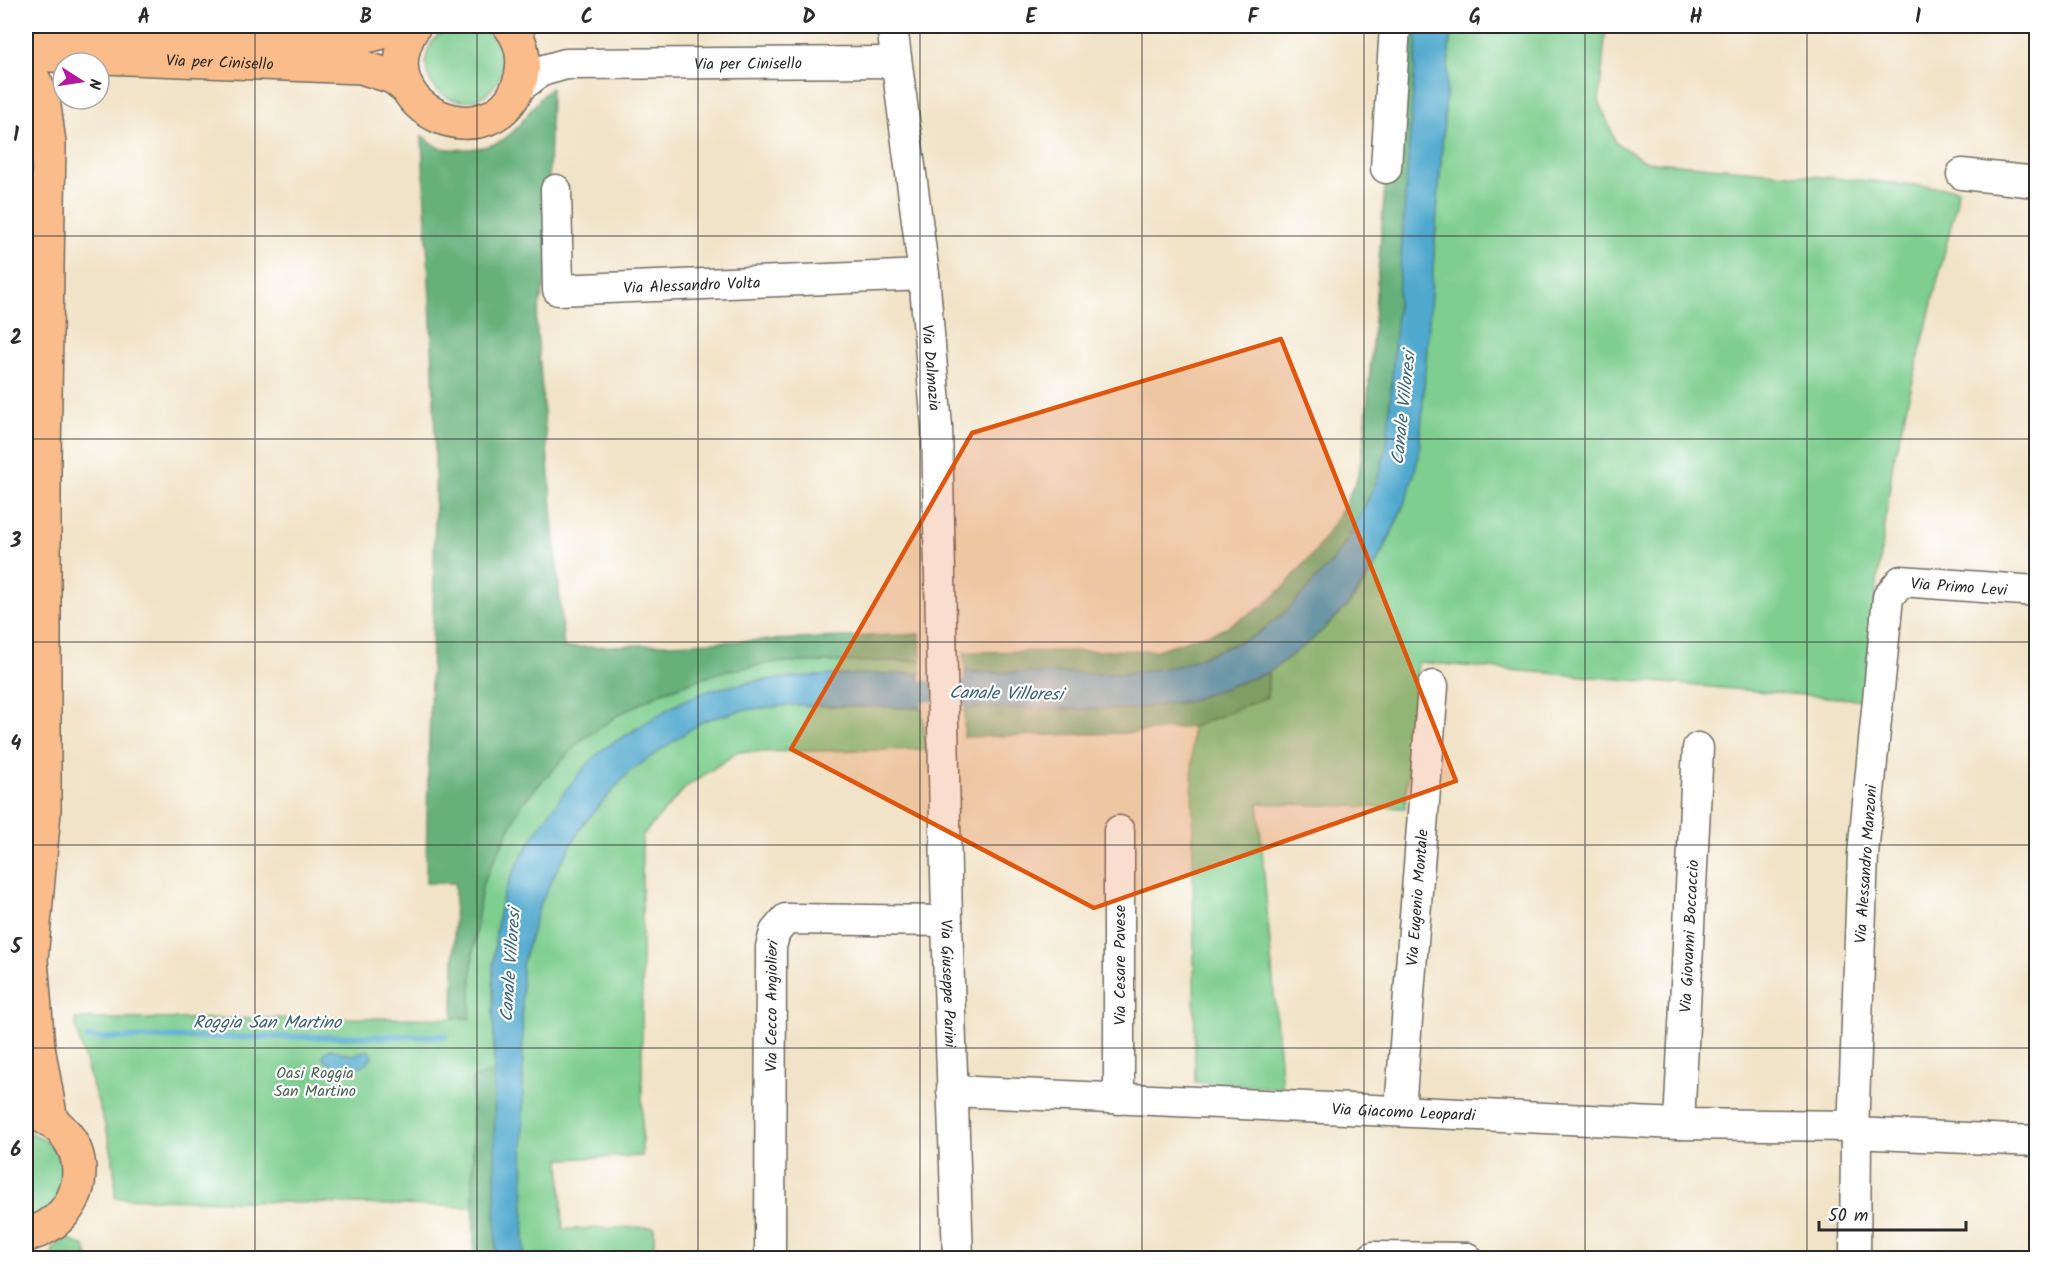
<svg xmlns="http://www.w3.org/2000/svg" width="2062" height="1284" font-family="Kalam,sans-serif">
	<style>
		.green { fill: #7ece8f; stroke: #547c5d; stroke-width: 1.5 }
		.forest { fill: #66b17a; stroke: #486e52; stroke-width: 1.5 }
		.water { fill: #50a8cd; stroke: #3e6a7c; stroke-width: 1.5 }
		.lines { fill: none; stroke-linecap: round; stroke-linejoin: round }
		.stream { stroke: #50a8cd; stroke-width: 6 }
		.canal { stroke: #50a8cd; stroke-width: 21 }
		.minor-casing { stroke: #706b62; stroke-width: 33 }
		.major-casing { stroke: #706b62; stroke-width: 36 }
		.minor { stroke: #fff; stroke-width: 30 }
		.major { stroke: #f9bc8a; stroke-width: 33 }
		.marked { fill: #df570e; fill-opacity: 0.2; stroke: #df570e; stroke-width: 4.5; stroke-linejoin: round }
		.grid { fill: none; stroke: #2b2b2b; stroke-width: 1.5; stroke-opacity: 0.55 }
		.labels { text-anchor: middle; stroke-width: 4.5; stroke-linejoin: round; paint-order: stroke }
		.street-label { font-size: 16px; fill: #2b2b2b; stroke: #fff }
		.park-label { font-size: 16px; fill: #48644e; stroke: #fff }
		.water-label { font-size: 18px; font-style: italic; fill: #3c6374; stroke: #fff }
		.neatline { fill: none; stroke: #2b2b2b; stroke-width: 2 }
		.grid-label { font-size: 20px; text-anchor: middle; font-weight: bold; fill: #2b2b2b }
	</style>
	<rect width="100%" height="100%" fill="#fff"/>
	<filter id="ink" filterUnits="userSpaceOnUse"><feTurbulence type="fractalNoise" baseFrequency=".0167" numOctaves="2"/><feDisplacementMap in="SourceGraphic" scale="12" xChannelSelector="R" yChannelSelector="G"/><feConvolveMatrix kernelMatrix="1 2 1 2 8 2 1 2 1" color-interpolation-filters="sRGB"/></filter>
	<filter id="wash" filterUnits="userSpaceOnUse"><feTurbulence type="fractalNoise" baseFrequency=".008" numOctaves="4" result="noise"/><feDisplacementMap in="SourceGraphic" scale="24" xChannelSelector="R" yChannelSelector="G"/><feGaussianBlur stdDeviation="1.35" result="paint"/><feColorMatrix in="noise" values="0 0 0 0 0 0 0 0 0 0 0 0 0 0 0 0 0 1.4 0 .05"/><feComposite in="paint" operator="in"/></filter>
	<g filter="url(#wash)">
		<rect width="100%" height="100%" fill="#f1e3c7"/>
		<path class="green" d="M426 63a38 38 0 1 1 76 0a38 38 0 1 1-76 0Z
			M 1451,26 L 1606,26 L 1599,101 L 1616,143 L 1644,161 L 1958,189 L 1956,205 L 1893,462 L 1862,700 L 1418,662 L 1405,808 L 1258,803 L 1282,1088 L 1195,1082 L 1192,727 L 1267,697 L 1269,672 C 1296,652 1323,632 1346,607 C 1380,572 1407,502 1419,455 Z
			M 921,661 L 920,673 L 790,677 L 748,682 L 669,708 L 601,751 L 552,809 L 522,857 L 504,894 L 496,931 L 493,970 L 494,1071 L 472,1079 L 474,1207 L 115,1198 C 118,1133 85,1082 75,1019 L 470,1018 L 473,951 L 482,885 L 522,803 L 579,742 L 618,715 L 662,692 L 721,672 L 777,662 Z
			M 791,705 L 921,708 L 927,749 L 738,752 L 686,787 L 642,836 L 642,1156 L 560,1159 L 563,1229 L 654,1227 L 654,1258 L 524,1258 L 522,965 L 539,907 L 557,869 L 584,823 L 629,772 L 658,751 L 703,721 L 743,710 Z
			M 26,1131 C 50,1139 66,1157 61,1184 C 60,1191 57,1201 51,1206 C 45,1212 33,1215 26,1219 Z
			M 67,1239 L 85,1246 L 88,1258 L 52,1258 L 53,1248 Z"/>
		<path class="forest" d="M 1398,26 L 1418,26 L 1387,446 L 1377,481 L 1348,539 L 1332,562 L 1287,611 L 1255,636 L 1179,666 L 1125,674 L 965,672 L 964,652 L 1157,650 L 1221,630 L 1262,607 L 1284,587 L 1317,549 L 1342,510 L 1358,476 L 1364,444 Z
			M 551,88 L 547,274 L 536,320 L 564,648 L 920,634 L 921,661 L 777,662 L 721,672 L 662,692 L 618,715 L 579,742 L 522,803 L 482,885 L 473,951 L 470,1018 L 453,1018 L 455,883 L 426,883 C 427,743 436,603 435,462 C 435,354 426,245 422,136 C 427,139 432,145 438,147 C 454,152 489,149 503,140 C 523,127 532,102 551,88 Z
			M 1269,672 L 1267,697 L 1192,727 L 1130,733 L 964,737 L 965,708 L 1133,709 L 1188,701 Z
			M 494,1071 L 496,1258 L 474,1258 L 472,1079 Z"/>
		<path class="water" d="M 1418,26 L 1451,26 L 1419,455 L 1409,492 L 1396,523 L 1376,563 L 1348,606 L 1312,640 L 1269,672 L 1188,701 L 1133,709 L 965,708 L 965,672 L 1125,674 L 1179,666 L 1255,636 L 1287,611 L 1332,562 L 1348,539 L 1377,481 L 1387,446 Z
			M 920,673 L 921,708 L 791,705 L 743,710 L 703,721 L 629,772 L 584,823 L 557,869 L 539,907 L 522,965 L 524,1258 L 496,1258 L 493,970 C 495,945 496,918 504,894 C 519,852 568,781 601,751 C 609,744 622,738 632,732 C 657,716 682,698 712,690 C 779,673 850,675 920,673 Z
			M 330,1049 L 351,1055 L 368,1050 L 373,1057 C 358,1073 340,1071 323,1059 L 324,1053 Z"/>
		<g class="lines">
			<path class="stream" d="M 88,1038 L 446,1036"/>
			<path class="canal" d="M 893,691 L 993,692"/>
		</g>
	</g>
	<g filter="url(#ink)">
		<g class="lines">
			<g class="minor-casing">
				<g id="minor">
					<path id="s1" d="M 892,26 L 924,275 L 937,427 L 947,921 L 958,1258"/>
					<path id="s2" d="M 517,89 L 541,71 L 566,64 L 896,62"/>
					<path d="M 1386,168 L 1395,26"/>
					<path d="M 1962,174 L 2036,182"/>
					<path id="s3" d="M 556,190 L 558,290 L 924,275"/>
					<path d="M 2036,591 L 1901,581 L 1888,597 L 1863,854 L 1853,1133 L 2036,1141"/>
					<path id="s4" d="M 952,1091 L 1679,1124 L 1853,1126"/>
					<path d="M 1119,1099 L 1119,831"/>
					<path id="s5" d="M 1400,1109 L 1433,686"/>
					<path id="s6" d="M 1679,1124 L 1698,748"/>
					<path d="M 1373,1257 L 1467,1258"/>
					<path id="s7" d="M 770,1258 L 771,947 L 775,932 L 786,919 L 947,921"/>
					<path d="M 1855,1258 L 1856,1133"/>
				</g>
			</g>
			<g class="major-casing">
				<g id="major">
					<path d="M 414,26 C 359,110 499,166 521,77 C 525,59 522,41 510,26"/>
					<path d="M 26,29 L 105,35 L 189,35 L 284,41 L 359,38 L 407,26"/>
					<path id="s8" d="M 26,54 L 361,67 L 393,77 L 407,88"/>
					<path d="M 26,64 L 43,99 L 49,143 L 44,459 L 44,811 L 31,959 L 38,1047 L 51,1120"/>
					<path d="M 26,1235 C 92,1219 99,1134 32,1112"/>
				</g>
			</g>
			<use href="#minor" class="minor"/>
			<use href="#major" class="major"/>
		</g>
	</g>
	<path class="marked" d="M 1281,339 L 1456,781 L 1094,908 L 791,749 L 972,433 Z"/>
	<path class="grid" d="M 255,26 L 255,1258M 477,26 L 477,1258M 698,26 L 698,1258M 920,26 L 920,1258M 1142,26 L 1142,1258M 1364,26 L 1364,1258M 1585,26 L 1585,1258M 1807,26 L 1807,1258M 26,236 L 2036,236M 26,439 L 2036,439M 26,642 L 2036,642M 26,845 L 2036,845M 26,1048 L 2036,1048"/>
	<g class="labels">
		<g class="street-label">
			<text dy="6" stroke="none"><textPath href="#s8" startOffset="194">Via per Cinisello</textPath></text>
			<text dy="6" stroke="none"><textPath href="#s2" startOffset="238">Via per Cinisello</textPath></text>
			<text dy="6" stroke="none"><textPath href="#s3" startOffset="234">Via Alessandro Volta</textPath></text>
			<text dy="6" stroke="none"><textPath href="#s1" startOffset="344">Via Dalmazia</textPath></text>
			<text transform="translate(1959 586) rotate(4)" y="6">Via Primo Levi</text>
			<text transform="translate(1865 864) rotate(-86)" y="6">Via Alessandro Manzoni</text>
			<text dy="6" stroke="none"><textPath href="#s5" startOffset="212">Via Eugenio Montale</textPath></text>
			<text dy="6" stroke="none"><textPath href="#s6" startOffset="188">Via Giovanni Boccaccio</textPath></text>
			<text transform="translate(1119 965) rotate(-90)" y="6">Via Cesare Pavese</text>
			<text dy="6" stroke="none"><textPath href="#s1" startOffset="960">Via Giuseppe Parini</textPath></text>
			<text dy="6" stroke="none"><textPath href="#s7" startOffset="252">Via Cecco Angiolieri</textPath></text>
			<text dy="6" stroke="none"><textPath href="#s4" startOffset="452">Via Giacomo Leopardi</textPath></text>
		</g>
		<g class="park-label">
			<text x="315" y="1078">Oasi Roggia<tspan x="315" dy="18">San Martino</tspan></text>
		</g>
		<g class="water-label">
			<text transform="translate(1403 408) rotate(-84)" y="6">Canale Villoresi</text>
			<text transform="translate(1006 693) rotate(1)" y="6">Canale Villoresi</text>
			<text transform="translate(510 965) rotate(-86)" y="6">Canale Villoresi</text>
			<text x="267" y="1028">Roggia San Martino</text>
		</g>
	</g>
	<rect width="2062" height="1284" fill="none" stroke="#fff" stroke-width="66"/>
	<g transform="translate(81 81) rotate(102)"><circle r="28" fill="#ffffff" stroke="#aaaaaa" stroke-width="1.5"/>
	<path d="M0-4.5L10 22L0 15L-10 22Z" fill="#b5179e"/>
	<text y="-9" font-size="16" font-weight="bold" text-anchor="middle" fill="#2b2b2b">N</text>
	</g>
	<path d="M1819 1221v9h147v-9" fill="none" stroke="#2b2b2b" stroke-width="3"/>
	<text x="1828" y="1221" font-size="18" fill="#2b2b2b" stroke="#ffffff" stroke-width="4.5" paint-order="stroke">50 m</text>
	<rect x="33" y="33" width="1996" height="1218" class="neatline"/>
	<g class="grid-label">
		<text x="144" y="23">A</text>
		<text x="366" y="23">B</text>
		<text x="587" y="23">C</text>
		<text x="809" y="23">D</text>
		<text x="1031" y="23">E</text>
		<text x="1253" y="23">F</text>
		<text x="1475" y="23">G</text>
		<text x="1696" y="23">H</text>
		<text x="1918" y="23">I</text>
		<text x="16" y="141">1</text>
		<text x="16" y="344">2</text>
		<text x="16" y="547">3</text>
		<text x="16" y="750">4</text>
		<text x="16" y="953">5</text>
		<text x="16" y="1156">6</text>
	</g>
</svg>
